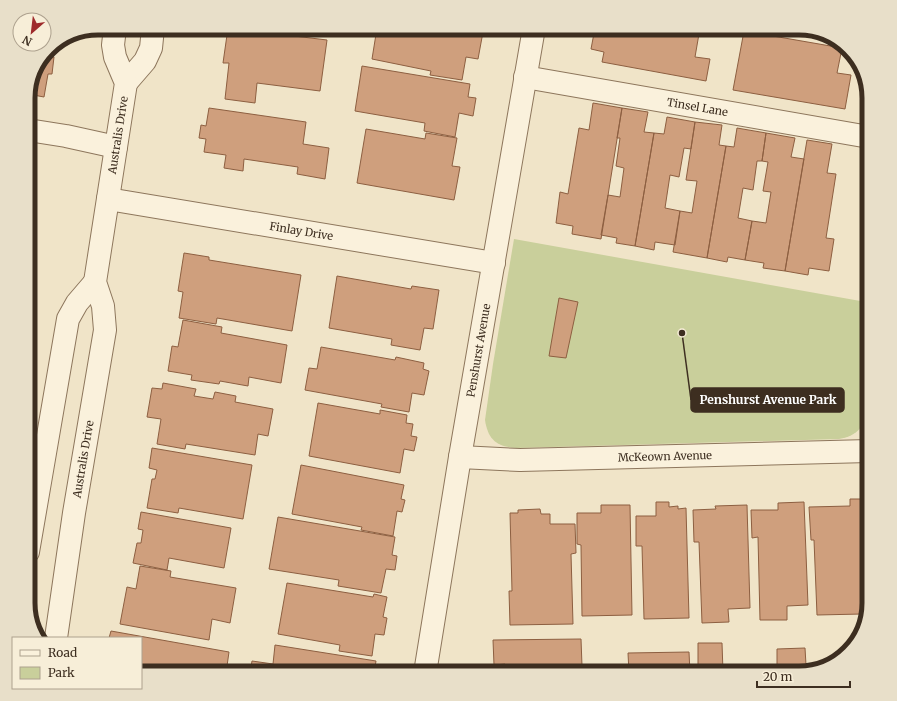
<svg xmlns="http://www.w3.org/2000/svg" width="897" height="701" font-family="Merriweather,serif">
	<style>
		.green { fill: #c9cf9b }
		.building { fill: #cf9f7d; stroke: #8d5f41 }
		.lines { fill: none; stroke-linecap: round; stroke-linejoin: round }
		.minor-casing { stroke: #8d765c; stroke-width: 24 }
		.minor { stroke: #faf1dc; stroke-width: 22 }
		.labels { text-anchor: middle; stroke-width: 4; stroke-linejoin: round; paint-order: stroke }
		.street-label { font-size: 11px; fill: #3d2e20; stroke: #f7eed8 }
		.rim { fill: none; stroke: #3d2e20; stroke-width: 5 }
		.leader { fill: none; stroke: #3d2e20; stroke-width: 1.5 }
		.callout-dot { fill: #3d2e20; stroke: #f7eed8; stroke-width: 1.5 }
		.callout { fill: #3d2e20; stroke: #3d2e20; stroke-width: 1.5 }
		.callout-label { font-size: 12px; text-anchor: middle; font-weight: bold; fill: #fff }
	</style>
	<rect width="100%" height="100%" fill="#f0e4c8"/>
	<path class="green" d="M 514,239 L 866,302 L 868,406 C 866,425 858,436 839,439 L 517,448 C 497,447 488,440 485,420 L 493,364 Z"/>
	<path class="building" d="M 228,28 L 327,40 L 320,91 L 257,83 L 255,103 L 225,99 L 229,63 L 223,63 Z
		M 377,28 L 460,28 L 483,32 L 478,59 L 466,57 L 462,80 L 430,75 L 431,71 L 372,59 Z
		M 595,28 L 700,28 L 695,57 L 710,59 L 706,81 L 602,62 L 604,52 L 591,49 Z
		M 744,31 L 842,48 L 837,73 L 851,75 L 845,109 L 733,90 Z
		M 44,56 L 54,57 L 52,74 L 48,74 L 44,97 L 28,94 L 35,67 Z
		M 362,66 L 470,84 L 468,97 L 476,98 L 473,116 L 459,113 L 455,137 L 424,131 L 425,123 L 355,111 Z
		M 593,103 L 622,108 L 601,239 L 572,234 L 573,226 L 556,223 L 560,192 L 568,194 L 579,128 L 589,130 Z
		M 209,108 L 306,122 L 303,144 L 329,148 L 325,179 L 297,174 L 298,167 L 244,159 L 243,171 L 224,168 L 226,155 L 204,152 L 206,139 L 199,138 L 201,125 L 206,126 Z
		M 622,108 L 648,112 L 644,132 L 654,133 L 635,246 L 616,243 L 617,238 L 601,235 L 608,195 L 620,197 L 624,168 L 616,166 L 620,138 L 617,138 Z
		M 667,117 L 695,122 L 691,149 L 684,148 L 679,177 L 670,175 L 665,208 L 680,211 L 675,245 L 655,242 L 654,250 L 635,246 L 654,133 L 664,134 Z
		M 695,122 L 722,125 L 719,145 L 726,146 L 707,258 L 673,252 L 680,211 L 692,213 L 697,181 L 686,180 Z
		M 737,128 L 766,133 L 762,161 L 757,161 L 753,190 L 743,188 L 738,218 L 752,221 L 745,260 L 728,257 L 727,262 L 707,258 L 726,146 L 734,147 Z
		M 366,129 L 425,139 L 426,133 L 457,138 L 452,166 L 460,167 L 454,200 L 357,183 Z
		M 766,133 L 795,138 L 791,157 L 804,159 L 785,271 L 763,268 L 764,263 L 745,260 L 752,221 L 766,223 L 771,192 L 763,191 L 768,162 L 762,161 Z
		M 807,140 L 832,144 L 827,173 L 836,174 L 826,238 L 834,239 L 829,271 L 809,268 L 808,275 L 785,271 Z
		M 184,253 L 209,257 L 209,260 L 301,275 L 292,331 L 217,318 L 216,324 L 179,318 L 183,292 L 178,291 Z
		M 337,276 L 411,289 L 412,286 L 439,290 L 433,329 L 424,328 L 420,350 L 391,345 L 392,339 L 329,328 Z
		M 559,298 L 578,302 L 566,358 L 549,356 Z
		M 183,320 L 222,327 L 221,333 L 287,345 L 281,383 L 249,377 L 248,386 L 220,381 L 219,384 L 191,380 L 192,375 L 168,371 L 172,346 L 178,347 Z
		M 321,347 L 395,360 L 396,357 L 424,363 L 423,369 L 429,371 L 424,395 L 412,393 L 409,412 L 381,407 L 382,404 L 305,390 L 309,368 L 317,369 Z
		M 163,383 L 196,389 L 194,396 L 213,399 L 215,392 L 236,396 L 235,402 L 273,409 L 268,436 L 258,434 L 255,455 L 186,444 L 185,449 L 157,444 L 161,419 L 147,417 L 152,388 L 162,389 Z
		M 318,403 L 380,414 L 380,410 L 407,415 L 406,423 L 413,424 L 411,436 L 417,437 L 414,451 L 404,449 L 400,473 L 309,456 Z
		M 152,448 L 252,465 L 243,519 L 179,508 L 178,513 L 147,508 L 152,479 L 155,479 L 157,470 L 149,468 Z
		M 301,465 L 404,485 L 401,499 L 405,500 L 402,512 L 397,511 L 393,536 L 361,530 L 362,527 L 292,514 Z
		M 850,499 L 862,499 L 865,567 L 861,568 L 862,614 L 817,615 L 814,540 L 811,540 L 809,507 L 850,506 Z
		M 656,502 L 669,502 L 669,507 L 678,506 L 678,509 L 686,508 L 689,618 L 644,619 L 642,546 L 636,546 L 636,516 L 656,516 Z
		M 804,502 L 808,605 L 787,606 L 787,620 L 760,620 L 758,537 L 752,538 L 751,510 L 778,510 L 778,503 Z
		M 601,505 L 630,505 L 632,615 L 582,616 L 581,545 L 577,544 L 577,513 L 601,513 Z
		M 747,505 L 750,608 L 728,609 L 729,622 L 702,623 L 699,542 L 694,542 L 693,510 L 716,509 L 715,506 Z
		M 540,509 L 541,514 L 550,514 L 550,524 L 575,524 L 576,553 L 571,554 L 573,624 L 510,625 L 509,591 L 512,591 L 510,513 L 518,513 L 518,510 Z
		M 141,512 L 231,528 L 224,568 L 169,558 L 167,570 L 133,563 L 137,543 L 141,543 L 143,530 L 138,529 Z
		M 278,517 L 395,537 L 392,555 L 397,556 L 395,570 L 386,569 L 381,593 L 338,586 L 339,580 L 269,569 Z
		M 140,566 L 171,571 L 170,577 L 236,588 L 230,623 L 212,619 L 209,640 L 120,624 L 127,587 L 136,589 Z
		M 287,583 L 373,597 L 374,594 L 387,597 L 383,617 L 387,618 L 384,635 L 375,634 L 372,656 L 339,651 L 340,645 L 278,634 Z
		M 111,631 L 229,652 L 226,673 L 141,673 L 141,638 L 109,638 Z
		M 581,639 L 582,666 L 604,665 L 604,673 L 505,673 L 505,664 L 494,665 L 493,640 Z
		M 698,643 L 722,643 L 723,672 L 759,671 L 759,673 L 698,673 Z
		M 275,645 L 376,661 L 374,673 L 250,673 L 252,661 L 273,664 Z
		M 805,648 L 806,665 L 831,665 L 799,673 L 777,673 L 777,649 Z
		M 689,652 L 690,673 L 629,673 L 628,653 Z"/>
	<g class="lines">
		<g class="minor-casing">
			<g id="minor">
				<path id="s1" d="M 525,77 L 869,137"/>
				<path d="M 126,83 L 145,61 L 151,48 L 153,28"/>
				<path d="M 28,130 L 66,136 L 116,147"/>
				<path id="s2" d="M 108,199 L 494,263"/>
				<path id="s3" d="M 460,457 L 520,460 L 869,451"/>
				<path d="M 28,552 L 68,319 L 77,303 L 95,282"/>
				<path id="s4" d="M 56,638 L 74,513 L 105,330 L 103,306 L 95,282 L 126,83 L 115,57 L 113,45 L 115,28"/>
				<path id="s5" d="M 425,673 L 460,457 L 534,28"/>
			</g>
		</g>
		<use href="#minor" class="minor"/>
	</g>
	<g class="labels">
		<g class="street-label">
			<text dy="4" stroke="none"><textPath href="#s1" startOffset="175">Tinsel Lane</textPath></text>
			<text dy="4" stroke="none"><textPath href="#s4" startOffset="510">Australis Drive</textPath></text>
			<text dy="4" stroke="none"><textPath href="#s2" startOffset="196">Finlay Drive</textPath></text>
			<text dy="4" stroke="none"><textPath href="#s5" startOffset="327">Penshurst Avenue</textPath></text>
			<text dy="4" stroke="none"><textPath href="#s3" startOffset="205">McKeown Avenue</textPath></text>
			<text dy="4" stroke="none"><textPath href="#s4" startOffset="181">Australis Drive</textPath></text>
		</g>
	</g>
	<path d="M0 0H897V701H0ZM98 35H799A63 63 0 0 1 862 98V603A63 63 0 0 1 799 666H98A63 63 0 0 1 35 603V98A63 63 0 0 1 98 35Z" fill="#e8dfc9" fill-rule="evenodd"/>
	<path class="rim" d="M98 35H799A63 63 0 0 1 862 98V603A63 63 0 0 1 799 666H98A63 63 0 0 1 35 603V98A63 63 0 0 1 98 35Z"/>
	<path class="leader" d="M682 333L691 400"/>
	<circle class="callout-dot" cx="682" cy="333" r="4"/>
	<rect class="callout" x="691" y="388" width="153" height="24" rx="4"/>
	<g class="callout-label">
		<text x="768" y="404">Penshurst Avenue Park</text>
	</g>
	<rect x="12" y="637" width="130" height="52" fill="#f7eed8" stroke="#ada18e"/>
	<rect x="20" y="650" width="20" height="6" fill="#faf1dc" stroke="#ada18e"/>
	<text x="48" y="657" font-size="12" fill="#3d2e20">Road</text>
	<rect x="20" y="667" width="20" height="12" fill="#c9cf9b" stroke="#ada18e"/>
	<text x="48" y="677" font-size="12" fill="#3d2e20">Park</text>
	<g transform="translate(32 32) rotate(208)"><circle r="19" fill="#f7eed8" stroke="#ada18e"/>
	<path d="M0-3L7 15L0 10L-7 15Z" fill="#9e2a2b"/>
	<text y="-6" font-size="11" font-weight="bold" text-anchor="middle" fill="#3d2e20">N</text>
	</g>
	<path d="M757 681v6h93v-6" fill="none" stroke="#3d2e20" stroke-width="2"/>
	<text x="763" y="681" font-size="12" fill="#3d2e20" stroke="#f7eed8" stroke-width="3" paint-order="stroke">20 m</text>
</svg>
